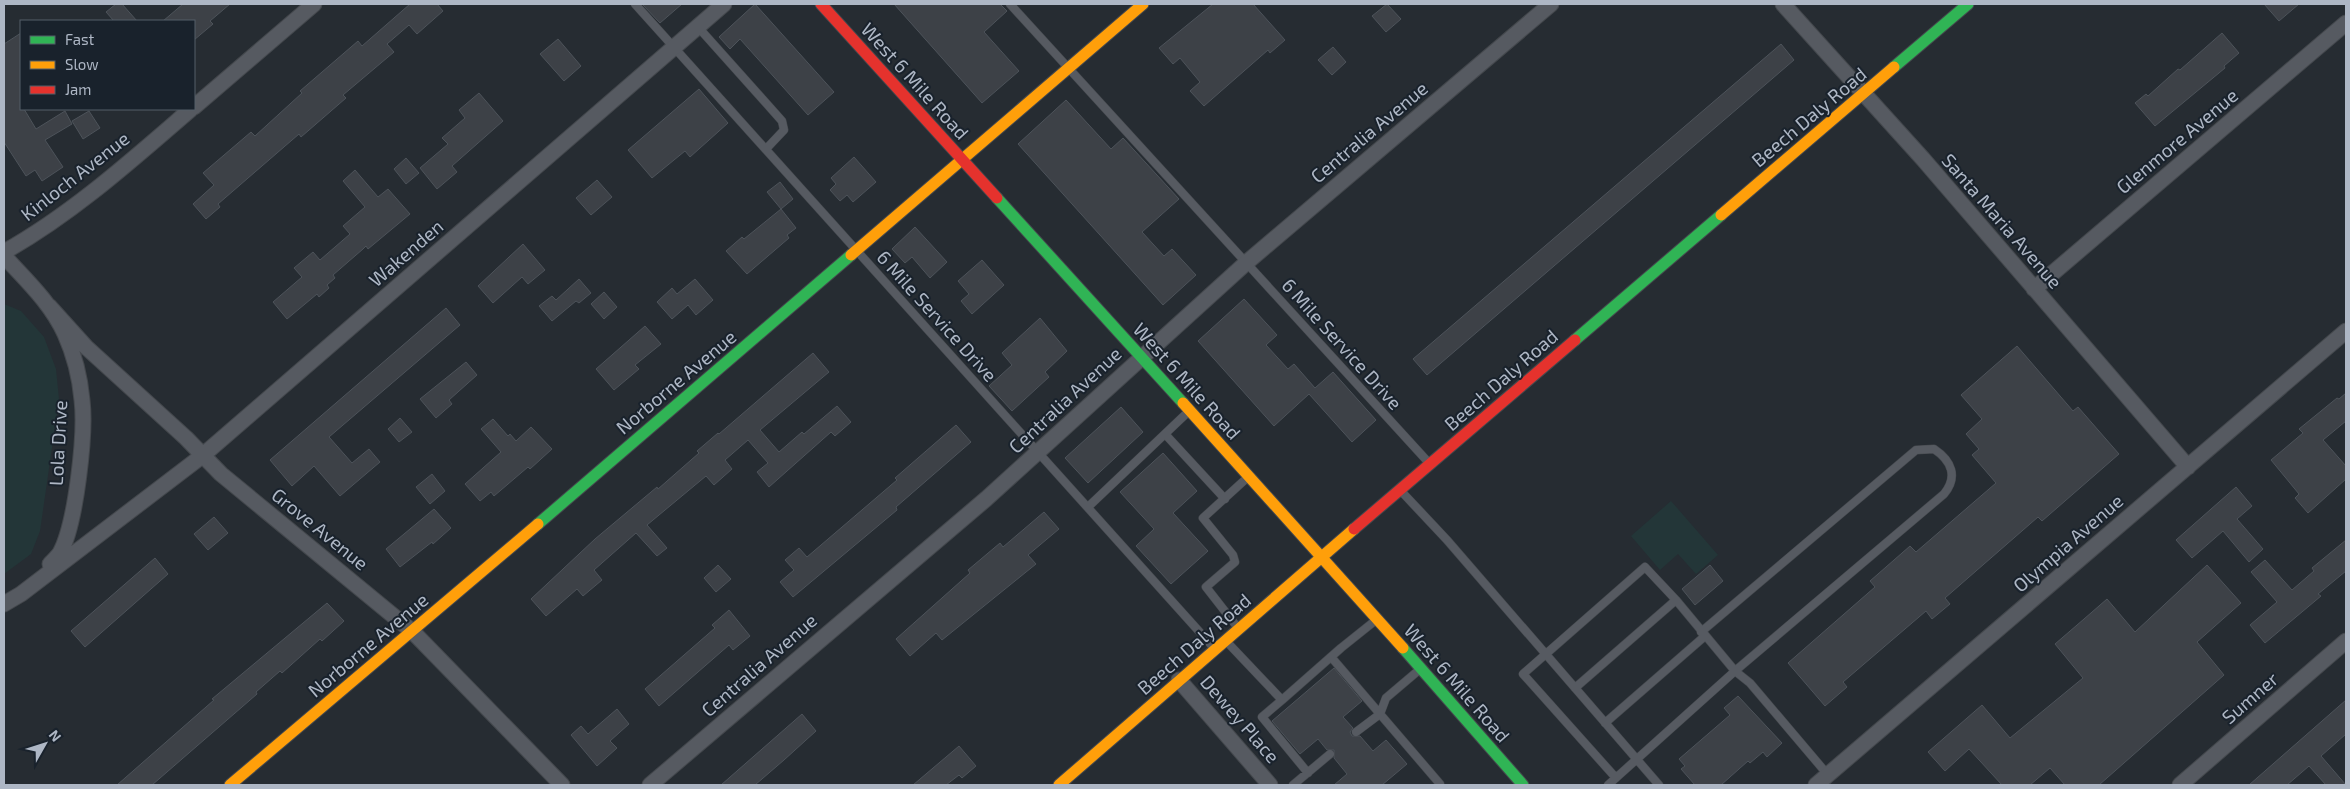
<svg xmlns="http://www.w3.org/2000/svg" width="2350" height="789" font-family="'Exo 2',sans-serif">
	<style>
		.green { fill: #233638 }
		.building { fill: #3d4147; stroke: #4d535a }
		.lines { fill: none; stroke-linecap: round; stroke-linejoin: round }
		.lane-casing { stroke: #44484d; stroke-width: 9 }
		.street-casing { stroke: #44484d; stroke-width: 17 }
		.fast-casing { stroke: #44484d; stroke-width: 13 }
		.slow-casing { stroke: #44484d; stroke-width: 13 }
		.jam-casing { stroke: #44484d; stroke-width: 13 }
		.lane { stroke: #565a61; stroke-width: 8 }
		.street { stroke: #565a61; stroke-width: 15 }
		.fast { stroke: #30b455; stroke-width: 11 }
		.slow { stroke: #ff9f0a; stroke-width: 11 }
		.jam { stroke: #e5322d; stroke-width: 11 }
		.labels { text-anchor: middle; stroke-width: 4; stroke-linejoin: round; paint-order: stroke }
		.street-label { font-size: 19px; fill: #aeb7c5; stroke: #19222c }
	</style>
	<rect width="100%" height="100%" fill="#262c32"/>
	<path class="green" d="M 4,304 L 21,311 L 44,337 L 56,369 L 59,399 L 40,531 L 31,554 L 4,574 Z
		M 1671,501 L 1718,555 L 1696,574 L 1678,554 L 1660,570 L 1631,536 Z"/>
	<path class="building" d="M 116,4 L 122,4 L 137,21 L 114,21 L 106,12 Z
		M 183,4 L 230,4 L 210,21 L 213,24 L 194,40 L 194,21 L 163,21 Z
		M 410,4 L 437,4 L 443,11 L 417,34 L 409,25 L 387,44 L 394,52 L 343,95 L 346,98 L 301,137 L 299,134 L 218,204 L 220,207 L 206,219 L 193,204 L 214,185 L 203,173 L 251,132 L 255,136 L 302,93 L 300,91 L 358,41 L 362,46 Z
		M 642,4 L 682,4 L 660,23 Z
		M 755,4 L 834,92 L 808,115 L 740,39 L 730,49 L 719,37 Z
		M 894,4 L 1000,4 L 1007,11 L 984,32 L 1019,71 L 982,103 Z
		M 1213,4 L 1253,4 L 1285,40 L 1270,53 L 1268,50 L 1204,106 L 1190,91 L 1200,82 L 1180,58 L 1173,64 L 1159,48 Z
		M 1387,4 L 1401,19 L 1386,32 L 1372,16 Z
		M 2264,4 L 2299,4 L 2279,21 Z
		M 21,33 L 21,109 L 24,109 L 36,129 L 65,111 L 72,124 L 45,140 L 63,167 L 42,181 L 35,170 L 26,176 L 4,142 L 4,44 Z
		M 2222,33 L 2239,53 L 2224,66 L 2225,68 L 2155,126 L 2135,103 L 2146,94 L 2148,96 L 2178,69 L 2180,70 Z
		M 558,39 L 581,66 L 564,81 L 540,54 Z
		M 1781,44 L 1794,60 L 1427,375 L 1413,359 Z
		M 1333,47 L 1346,62 L 1332,75 L 1318,60 Z
		M 699,89 L 728,123 L 690,157 L 685,151 L 652,178 L 628,150 Z
		M 479,93 L 503,121 L 452,166 L 457,172 L 437,189 L 420,168 L 448,144 L 442,138 L 465,118 L 459,110 Z
		M 1066,100 L 1111,149 L 1123,138 L 1179,199 L 1142,232 L 1164,256 L 1172,249 L 1196,275 L 1163,305 L 1018,144 Z
		M 89,111 L 100,128 L 83,139 L 72,121 Z
		M 854,157 L 876,182 L 853,202 L 847,195 L 840,201 L 830,190 L 836,184 L 831,178 Z
		M 406,158 L 419,173 L 406,184 L 394,169 Z
		M 355,170 L 378,197 L 388,189 L 410,214 L 368,249 L 366,246 L 363,249 L 333,275 L 335,278 L 327,285 L 329,288 L 319,297 L 317,294 L 287,319 L 273,302 L 302,277 L 294,268 L 313,252 L 320,260 L 350,234 L 343,226 L 365,207 L 343,181 Z
		M 597,180 L 612,197 L 591,215 L 576,198 Z
		M 780,182 L 793,199 L 781,209 L 767,192 Z
		M 781,209 L 796,228 L 787,235 L 789,238 L 747,274 L 726,251 L 742,237 L 744,239 Z
		M 915,227 L 947,262 L 930,278 L 912,257 L 905,263 L 892,249 Z
		M 523,244 L 545,270 L 528,284 L 522,277 L 493,303 L 478,286 Z
		M 982,260 L 1004,285 L 972,314 L 961,301 L 969,294 L 958,281 Z
		M 579,279 L 591,293 L 579,303 L 576,301 L 552,321 L 539,306 L 552,296 L 556,300 Z
		M 695,279 L 713,300 L 696,315 L 688,305 L 672,319 L 657,302 L 672,288 L 677,294 Z
		M 604,292 L 617,307 L 604,319 L 591,304 Z
		M 1244,299 L 1277,335 L 1266,345 L 1288,369 L 1294,364 L 1315,388 L 1333,372 L 1376,420 L 1352,442 L 1309,394 L 1274,426 L 1198,341 Z
		M 446,308 L 460,325 L 329,437 L 352,463 L 369,449 L 380,462 L 340,496 L 314,466 L 292,486 L 270,460 Z
		M 1040,318 L 1067,351 L 1045,372 L 1049,377 L 1012,411 L 989,386 L 1012,365 L 1002,353 Z
		M 645,326 L 661,344 L 635,365 L 639,369 L 614,390 L 596,369 Z
		M 2017,346 L 2073,411 L 2078,407 L 2119,454 L 2042,521 L 2038,517 L 1945,598 L 1950,604 L 1932,619 L 1926,611 L 1843,682 L 1847,687 L 1825,706 L 1788,663 L 1875,587 L 1870,581 L 1910,546 L 1916,552 L 1996,483 L 1972,455 L 1979,449 L 1966,434 L 1982,419 L 1961,395 Z
		M 813,353 L 829,372 L 760,430 L 779,452 L 802,432 L 804,434 L 837,406 L 851,422 L 835,436 L 831,432 L 769,487 L 757,472 L 768,463 L 748,440 L 725,460 L 732,469 L 714,485 L 706,476 L 647,525 L 667,548 L 657,556 L 636,533 L 594,570 L 602,580 L 583,596 L 577,589 L 546,616 L 531,599 L 595,539 L 657,487 L 658,489 L 699,453 L 697,451 L 718,433 L 719,434 Z
		M 466,362 L 477,375 L 449,400 L 452,404 L 436,418 L 420,399 Z
		M 2346,393 L 2346,421 L 2323,440 L 2346,466 L 2346,479 L 2308,513 L 2295,498 L 2299,494 L 2271,460 L 2303,433 L 2299,429 L 2337,398 L 2339,399 Z
		M 1121,407 L 1143,432 L 1088,483 L 1065,458 Z
		M 400,418 L 412,432 L 399,442 L 388,429 Z
		M 493,419 L 508,436 L 510,434 L 516,441 L 531,427 L 552,449 L 530,469 L 528,467 L 494,496 L 491,492 L 480,501 L 465,484 L 501,452 L 481,429 Z
		M 956,425 L 971,442 L 896,507 L 897,510 L 793,597 L 780,582 L 794,570 L 785,560 L 799,548 L 807,557 L 897,480 L 895,478 Z
		M 1163,453 L 1197,491 L 1173,513 L 1208,551 L 1171,584 L 1136,546 L 1154,529 L 1120,492 Z
		M 432,474 L 445,491 L 430,504 L 416,487 Z
		M 2236,487 L 2252,506 L 2237,519 L 2263,549 L 2249,562 L 2223,531 L 2192,558 L 2176,540 Z
		M 434,509 L 451,528 L 433,544 L 432,542 L 400,567 L 386,549 Z
		M 1044,512 L 1059,529 L 1028,555 L 1036,564 L 942,640 L 936,633 L 910,656 L 896,639 L 970,573 L 968,570 L 1000,543 L 1003,547 Z
		M 214,517 L 228,533 L 208,550 L 194,534 Z
		M 2346,540 L 2346,571 L 2318,594 L 2321,596 L 2265,643 L 2250,625 L 2277,602 L 2251,572 L 2265,560 L 2292,590 L 2314,571 L 2312,568 Z
		M 155,558 L 168,574 L 85,647 L 71,631 Z
		M 718,565 L 731,579 L 716,592 L 704,578 Z
		M 1710,565 L 1723,581 L 1695,605 L 1682,589 Z
		M 2207,565 L 2241,603 L 2197,642 L 2224,675 L 2099,785 L 2065,785 L 2050,768 L 2030,785 L 2002,785 L 1969,749 L 1945,771 L 1928,752 L 1982,705 L 2010,738 L 2083,678 L 2055,644 L 2084,619 L 2107,599 L 2135,632 Z
		M 327,603 L 344,621 L 322,641 L 320,639 L 282,673 L 280,671 L 256,692 L 257,694 L 152,785 L 117,785 L 214,700 L 212,699 Z
		M 729,610 L 750,636 L 733,650 L 729,645 L 659,706 L 645,689 L 715,628 L 712,625 Z
		M 1334,668 L 1362,701 L 1343,717 L 1353,728 L 1350,732 L 1352,736 L 1360,736 L 1373,751 L 1386,740 L 1407,764 L 1382,785 L 1334,785 L 1347,774 L 1334,758 L 1334,750 L 1327,750 L 1318,739 L 1300,754 L 1272,721 Z
		M 1738,696 L 1782,743 L 1767,757 L 1763,752 L 1750,763 L 1748,761 L 1721,785 L 1695,785 L 1681,769 L 1685,766 L 1679,759 L 1730,715 L 1724,708 Z
		M 2346,700 L 2346,734 L 2321,756 L 2346,785 L 2326,785 L 2309,766 L 2287,785 L 2249,785 Z
		M 617,709 L 629,724 L 610,741 L 617,748 L 597,766 L 571,735 L 581,726 L 588,734 Z
		M 802,714 L 816,731 L 784,760 L 755,785 L 721,785 Z
		M 959,746 L 976,766 L 962,778 L 959,775 L 946,785 L 913,785 Z"/>
	<g class="lines">
		<g class="lane-casing">
			<path id="lane" d="M 635,4 L 1214,648
				M 1010,4 L 1429,463
				M 698,27 L 782,121 L 784,130 L 766,149
				M 1165,434 L 1225,499
				M 1401,491 L 1447,540 L 1659,785
				M 1088,507 L 1188,412
				M 1238,628 L 1206,587 L 1235,562 L 1233,555 L 1203,518 L 1248,477
				M 1227,642 L 1282,700 L 1341,648 L 1376,620
				M 1332,658 L 1440,784
				M 1575,688 L 1676,600
				M 1282,700 L 1262,717 L 1308,773
				M 1605,723 L 1705,636
				M 1356,732 L 1380,714 L 1386,698 L 1419,670
				M 1616,778 L 1523,674 L 1645,567 L 1676,600 L 1735,671 L 1750,683 L 1828,775
				M 1293,785 L 1330,754
				M 1608,785 L 1735,671 L 1944,494 C 1958,477 1952,461 1934,449 L 1916,450 L 1701,632"/>
		</g>
		<g class="street-casing">
			<path id="street" d="M 1783,4 L 1923,159 L 2188,467
				M 194,107 L 314,4
				M 4,252 C 72,214 132,160 191,109
				M 4,256 C 26,280 51,303 65,334 C 74,354 80,378 82,400 C 86,433 76,524 60,553 C 57,557 53,561 50,564
				M 2034,289 L 2346,23
				M 49,306 L 86,347 L 186,438 L 221,474 L 413,632 L 562,785
				M 4,604 L 21,594 L 202,456 L 724,4
				M 1179,680 L 1270,785
				M 650,785 L 986,499 L 1246,263 L 1551,4
				M 1816,785 L 2346,331
				M 2180,785 L 2346,641"/>
		</g>
		<g class="fast-casing">
			<path id="fast" d="M 1894,67 L 1968,4
				M 997,198 L 1183,403
				M 1575,340 L 1721,215
				M 538,524 L 851,255
				M 1403,648 L 1523,785"/>
		</g>
		<g class="slow-casing">
			<path id="slow" d="M 1721,215 L 1894,67
				M 851,255 L 1143,4
				M 1183,403 L 1403,648
				M 230,785 L 538,524
				M 1059,785 L 1354,529"/>
		</g>
		<g class="jam-casing">
			<path id="jam" d="M 821,4 L 997,198
				M 1354,529 L 1575,340"/>
		</g>
		<use href="#lane" class="lane"/>
		<use href="#street" class="street"/>
		<use href="#fast" class="fast"/>
		<use href="#slow" class="slow"/>
		<use href="#jam" class="jam"/>
	</g>
	<g class="labels">
		<g class="street-label">
			<text transform="translate(915 81) rotate(48)" y="7">West 6 Mile Road</text>
			<text transform="translate(1809 117) rotate(-40)" y="7">Beech Daly Road</text>
			<text transform="translate(1369 132) rotate(-40)" y="7">Centralia Avenue</text>
			<text transform="translate(2177 141) rotate(-40)" y="7">Glenmore Avenue</text>
			<text transform="translate(75 176) rotate(-38)" y="7">Kinloch Avenue</text>
			<text transform="translate(2002 221) rotate(49)" y="7">Santa Maria Avenue</text>
			<text transform="translate(406 253) rotate(-41)" y="7">Wakenden</text>
			<text transform="translate(937 316) rotate(48)" y="7">6 Mile Service Drive</text>
			<text transform="translate(1342 344) rotate(48)" y="7">6 Mile Service Drive</text>
			<text transform="translate(1501 380) rotate(-41)" y="7">Beech Daly Road</text>
			<text transform="translate(1187 381) rotate(48)" y="7">West 6 Mile Road</text>
			<text transform="translate(676 382) rotate(-40)" y="7">Norborne Avenue</text>
			<text transform="translate(1065 400) rotate(-43)" y="7">Centralia Avenue</text>
			<text transform="translate(58 443) rotate(-87)" y="7">Lola Drive</text>
			<text transform="translate(320 529) rotate(39)" y="7">Grove Avenue</text>
			<text transform="translate(2068 543) rotate(-41)" y="7">Olympia Avenue</text>
			<text transform="translate(1194 644) rotate(-41)" y="7">Beech Daly Road</text>
			<text transform="translate(368 645) rotate(-40)" y="7">Norborne Avenue</text>
			<text transform="translate(759 665) rotate(-41)" y="7">Centralia Avenue</text>
			<text transform="translate(1457 683) rotate(49)" y="7">West 6 Mile Road</text>
			<text transform="translate(2250 698) rotate(-41)" y="7">Sumner</text>
			<text transform="translate(1240 719) rotate(49)" y="7">Dewey Place</text>
		</g>
	</g>
	<rect width="2350" height="789" fill="none" stroke="#aeb7c5" stroke-width="10"/>
	<rect x="20" y="20" width="175" height="90" fill="#19222c" stroke="#555e69"/>
	<rect x="30" y="36" width="25" height="8" fill="#30b455" stroke="#555e69"/>
	<text x="65" y="45" font-size="15" fill="#aeb7c5">Fast</text>
	<rect x="30" y="61" width="25" height="8" fill="#ff9f0a" stroke="#555e69"/>
	<text x="65" y="70" font-size="15" fill="#aeb7c5">Slow</text>
	<rect x="30" y="86" width="25" height="8" fill="#e5322d" stroke="#555e69"/>
	<text x="65" y="95" font-size="15" fill="#aeb7c5">Jam</text>
	<g transform="translate(45 744) rotate(51)" stroke="#19222c" stroke-width="4" paint-order="stroke">
	<path d="M0-4L9 19L0 12L-9 19Z" fill="#aeb7c5"/>
	<text y="-8" font-size="14" font-weight="bold" text-anchor="middle" fill="#aeb7c5">N</text>
	</g>
</svg>
